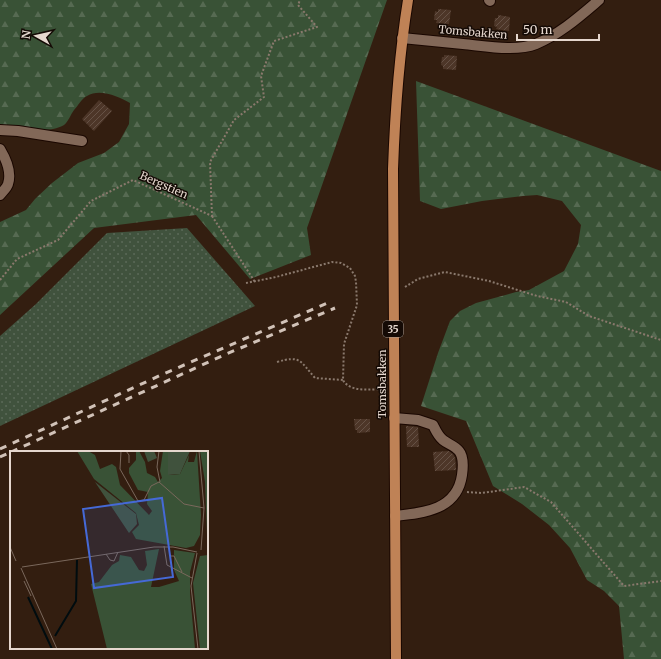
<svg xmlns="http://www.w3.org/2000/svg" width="661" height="659" font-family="Merriweather,serif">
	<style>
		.grass { fill: url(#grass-dots) }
		.forest { fill: url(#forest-firs) }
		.building { fill: url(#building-hatch) }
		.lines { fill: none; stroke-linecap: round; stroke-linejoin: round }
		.minor-casing { stroke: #1a0700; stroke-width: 12 }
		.major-casing { stroke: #1a0700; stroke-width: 12 }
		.path { stroke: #8a796d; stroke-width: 2; stroke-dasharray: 2 2; stroke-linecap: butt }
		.minor { stroke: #826858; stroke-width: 10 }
		.major { stroke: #bf8256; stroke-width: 10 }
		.rail { stroke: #d1c2b8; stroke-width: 3; stroke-dasharray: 7 7; stroke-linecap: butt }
		.labels { text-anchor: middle; stroke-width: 3; stroke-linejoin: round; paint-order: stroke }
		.shield { fill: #140a05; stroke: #a69a92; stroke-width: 1 }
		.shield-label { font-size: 10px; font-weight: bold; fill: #e5d7ce }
		.street-label { font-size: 11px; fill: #e5d7ce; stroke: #140a05 }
		.inset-river { fill: none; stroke: #000c0f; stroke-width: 2 }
		.inset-road { fill: none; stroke: #7a685c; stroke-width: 1 }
		.view { fill: #4569d6; fill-opacity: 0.15; stroke: #4569d6; stroke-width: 2 }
		.inset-edge { fill: none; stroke: #e5d7ce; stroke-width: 2 }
	</style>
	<defs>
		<pattern id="grass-dots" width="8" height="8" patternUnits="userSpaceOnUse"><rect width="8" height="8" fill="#40523d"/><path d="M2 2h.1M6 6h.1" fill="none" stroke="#5b6a58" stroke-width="1.8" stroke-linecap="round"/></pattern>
		<pattern id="forest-firs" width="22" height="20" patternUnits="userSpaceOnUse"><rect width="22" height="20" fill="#395236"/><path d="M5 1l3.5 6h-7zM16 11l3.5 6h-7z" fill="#566a52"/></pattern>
		<pattern id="building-hatch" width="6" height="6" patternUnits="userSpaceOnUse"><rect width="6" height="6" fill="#4d3628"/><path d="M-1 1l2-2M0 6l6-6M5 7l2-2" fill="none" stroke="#665246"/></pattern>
	</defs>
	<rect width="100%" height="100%" fill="#331e10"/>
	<path class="grass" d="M 187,228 L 255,306 L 0,426 L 0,336 L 36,304 L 107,233 Z"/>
	<path class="forest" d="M 0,0 L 387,0 L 307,228 L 311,255 L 250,279 L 196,215 L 94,228 L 0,315 L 0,222 L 26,210 L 35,199 L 52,183 L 78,163 L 104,153 L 119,142 L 129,124 L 130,103 C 119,97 100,88 87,96 C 82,98 78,106 74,110 C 71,114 68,122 64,125 C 50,134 15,129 0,125 Z
		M 416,81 L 661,171 L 661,659 L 624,659 L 619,606 L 604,591 L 587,580 L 570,548 L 549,525 L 522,504 L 493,486 L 466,421 L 421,406 L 438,353 L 450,321 L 460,311 L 476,303 L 516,292 L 529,290 L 564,271 L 578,244 L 581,225 L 562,201 L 537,195 L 523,196 L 482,201 L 441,209 L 420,201 Z"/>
	<path class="building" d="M 438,9 L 451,10 L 449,24 L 436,23 L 437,20 L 434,20 L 435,11 L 438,12 Z
		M 498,15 L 510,17 L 509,31 L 496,29 L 497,27 L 494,26 L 495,18 L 498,18 Z
		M 444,55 L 457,56 L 456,70 L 443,69 L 443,66 L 441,65 L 442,57 L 444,57 Z
		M 99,100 L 112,111 L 94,131 L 82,119 Z
		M 354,419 L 370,419 L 370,432 L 357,433 L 357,430 L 355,430 Z
		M 406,426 L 418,427 L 419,447 L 407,447 Z
		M 449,451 L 453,454 L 455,458 L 456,470 L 435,471 L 433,452 Z"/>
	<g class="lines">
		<g class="minor-casing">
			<path id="minor" d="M 489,0 L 490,1
				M 402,38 C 422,40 443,42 463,44 C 485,46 516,52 536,44 C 560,34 579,17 599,0
				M 0,130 L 18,131 L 82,141
				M 0,149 C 6,159 12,172 8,184 C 7,188 2,192 0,195
				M 394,418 L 418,420 L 433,425 C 436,431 438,436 443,440 C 448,444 455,446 459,451 C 464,457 463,468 462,475 C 457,510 424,513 395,516"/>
		</g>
		<g class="major-casing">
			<path id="major" d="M 396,659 L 393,169 C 395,112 399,56 408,0"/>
		</g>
		<path class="path" d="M 212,216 L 255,282
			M 0,280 L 17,259 L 58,240 L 91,201 L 133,180 L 212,216 L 210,162 L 234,120 L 264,97 L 261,76 L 274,41 L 317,27 L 298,5 L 300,0
			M 246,283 L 276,277 L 332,262 L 341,263 L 350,268 L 355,276 L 356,282 L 357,305 L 344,344 L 343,380 C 350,393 372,389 384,389
			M 405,287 L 418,279 L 445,272 L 489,281 L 537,296 L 566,302 L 589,316 L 661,340
			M 277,362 C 301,355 300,361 315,378 L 343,380
			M 467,492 L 482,493 L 524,487 L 551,502 L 624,586 L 661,581"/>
		<use href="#minor" class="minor"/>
		<use href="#major" class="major"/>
		<path class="rail" d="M 0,449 L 161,375 L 332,301
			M 11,452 L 224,355 L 335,308
			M 0,457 L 11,452"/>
	</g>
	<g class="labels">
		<rect class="shield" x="383" y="321" width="20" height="16" rx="3"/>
		<g class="shield-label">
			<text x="393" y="333">35</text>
		</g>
		<g class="street-label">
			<text transform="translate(473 32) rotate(5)" y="4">Tomsbakken</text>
			<text transform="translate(164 185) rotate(24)" y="4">Bergstien</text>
			<text transform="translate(382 384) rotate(-90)" y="4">Tomsbakken</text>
		</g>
	</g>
	<g transform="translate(10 451)">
		<rect width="198" height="198" fill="#331e10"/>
		<path d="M 158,0 L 180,0 L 170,23 L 158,24 ZM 85,31 L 126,63 L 127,73 L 119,82 Z" fill="#40523d"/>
		<path d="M 67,0 L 78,0 L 85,4 L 90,18 L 102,13 L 106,16 L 110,34 L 139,64 L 142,60 L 137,53 L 138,41 L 128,39 L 119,22 L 119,17 L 126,9 L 126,0 L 129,0 L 135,11 L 137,22 L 145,26 L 148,31 L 152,27 L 150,20 L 153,0 L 158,0 L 158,24 L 162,24 L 170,23 L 179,4 L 178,11 L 184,11 L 187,0 L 191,64 L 190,84 L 184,95 L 176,97 L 126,88 L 122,81 L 129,74 L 126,62 L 84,28 ZM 190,0 L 198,0 L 197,84 L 195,31 ZM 149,98 L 141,136 L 149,136 L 169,130 L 164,119 L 164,99 L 185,102 L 180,121 L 180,142 L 185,198 L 97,198 L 81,133 L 89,131 L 102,114 L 109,110 L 110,104 L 121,106 L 129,119 L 134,120 L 137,114 L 135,100 ZM 198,104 L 198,198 L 190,198 L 183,132 L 190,105 Z" fill="#395236"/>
		<path d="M 134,0 L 144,0 L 147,7 L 138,11 Z" fill="#40523d"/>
		<path class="inset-river" d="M 18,146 L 42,198M 45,185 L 66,150 L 67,109"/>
		<path class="inset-road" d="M 111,0 L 110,18 L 128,50 L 134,49 L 141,35 L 149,31 L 174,53 L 194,57M 116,0 L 119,4 L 119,12M 149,0 L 147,16 L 150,31M 189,0 L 194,57 L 191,99M 154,95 L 157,114 L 182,127M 0,96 L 6,110M 187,102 L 181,135 L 188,198M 96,103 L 100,109 L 104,110 L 108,101M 160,105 L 164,105 L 172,121M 12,116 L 144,96 L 163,96 L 187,101M 11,117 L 47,198M 14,130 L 21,145"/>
		<path class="view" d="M 152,47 L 163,126 L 84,137 L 73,58 Z"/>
		<rect width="198" height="198" class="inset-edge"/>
	</g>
	<g transform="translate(36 36) rotate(278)" stroke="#140a05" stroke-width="3" paint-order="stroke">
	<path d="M0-3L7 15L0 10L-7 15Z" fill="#e5d7ce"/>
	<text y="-6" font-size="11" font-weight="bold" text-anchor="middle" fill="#e5d7ce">N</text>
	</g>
	<path d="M517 34v6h82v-6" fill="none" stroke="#e5d7ce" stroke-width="2"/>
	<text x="523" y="34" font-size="12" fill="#e5d7ce" stroke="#140a05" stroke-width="3" paint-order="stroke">50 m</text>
</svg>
